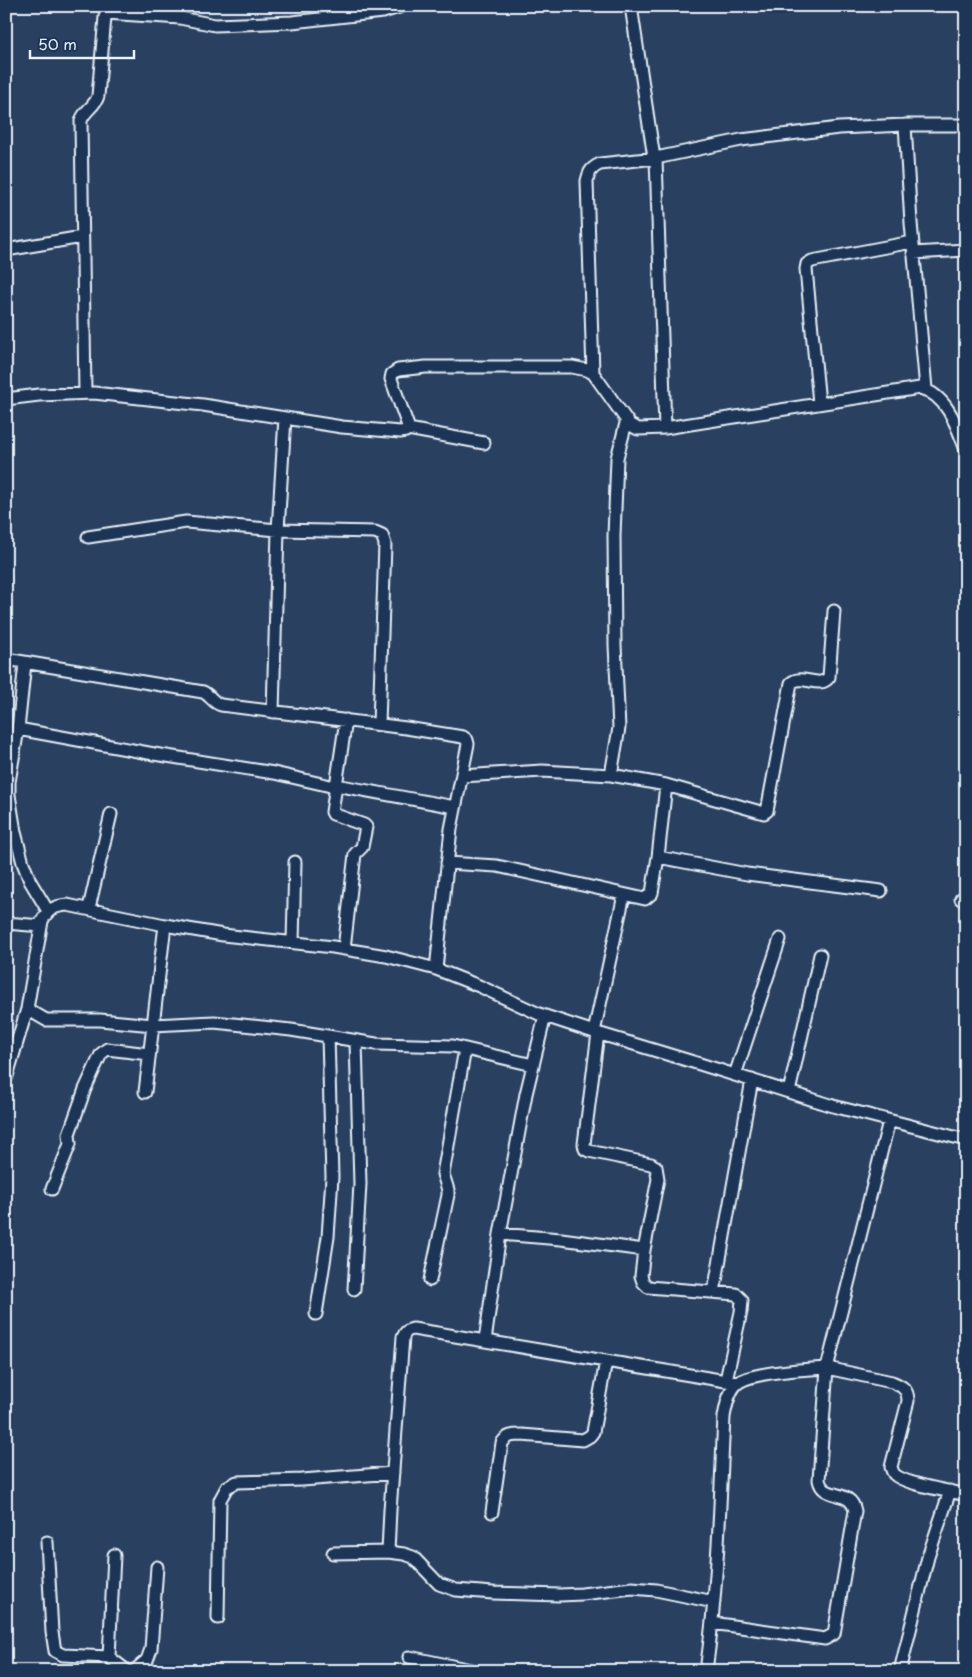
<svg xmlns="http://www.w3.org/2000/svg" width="972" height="1677" font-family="'Playpen Sans',sans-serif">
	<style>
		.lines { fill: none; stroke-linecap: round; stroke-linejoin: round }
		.minor-casing { stroke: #e8f1f8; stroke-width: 15 }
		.minor { stroke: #1d3557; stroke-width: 11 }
	</style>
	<rect width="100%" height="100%" fill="#294061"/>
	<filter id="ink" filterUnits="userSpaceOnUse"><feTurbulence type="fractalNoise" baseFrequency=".02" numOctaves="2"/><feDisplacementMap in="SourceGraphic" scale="10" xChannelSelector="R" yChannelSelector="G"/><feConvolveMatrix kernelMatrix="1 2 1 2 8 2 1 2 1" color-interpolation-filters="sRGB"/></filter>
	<g filter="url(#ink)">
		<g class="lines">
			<g class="minor-casing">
				<path id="minor" d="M 631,6 L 654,158
					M 106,13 L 180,18 L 215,25 L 292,22 L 383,12 L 402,6
					M 905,125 L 911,223 L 926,389
					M 656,158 L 665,428
					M 6,250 L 82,237
					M 913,253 L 966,250
					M 593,373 L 587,181 C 589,172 591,168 600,164 L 656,158 L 741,140 L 839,128 L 905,125 L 966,125
					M 85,393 L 81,121 C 84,110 95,107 98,96 L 106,6
					M 6,399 L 39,395 L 94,393 L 203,405 L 342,427 L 400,432 L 406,431 L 408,426 L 391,379 L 392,374 L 398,370 L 426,367 L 572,367 L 587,370 L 593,373 L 630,425 L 638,429 L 665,428 L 920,388 C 947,395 957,426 966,450
					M 819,403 L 806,269 L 807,264 L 812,261 L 912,242
					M 408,429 L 484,443
					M 88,537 L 186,522 L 278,530 L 375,532 L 382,535 L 385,544 L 379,724
					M 6,659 L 203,692 C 210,695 213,703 221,705 L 406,728 L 463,737 L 467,740 L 468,744 L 451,829 L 436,969
					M 25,663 L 18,729 L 9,782 L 9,795 L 15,832 L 23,863 L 30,881 L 48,911
					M 273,712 L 278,530 L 285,418
					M 18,729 L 154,754 L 274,773 L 335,787
					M 611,775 L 619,728 L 615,645 L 614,536 L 617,458 L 626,423
					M 462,776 L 542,771 L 611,775 L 666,785 L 764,813 L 767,811 L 791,683 C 802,673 820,690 829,677 L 834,611
					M 336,785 L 455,807
					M 658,857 L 747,874 L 881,891
					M 447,863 L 497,866 L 645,899 L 652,893 L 658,857 L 666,785
					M 961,899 L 966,900
					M 89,908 L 111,814
					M 6,923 L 41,926
					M 293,942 L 295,862
					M 344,949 L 355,854 L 362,847 L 366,827 L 364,825 L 333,814 L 332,812 L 346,720
					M 27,1009 L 46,1020 L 100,1020 L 153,1025 L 214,1022 L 291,1030 L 376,1044 L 453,1046 L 533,1065
					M 594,1032 L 624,895
					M 598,1033 L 584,1144 L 585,1149 L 589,1151 L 651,1164 L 656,1167 L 658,1179 L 644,1250 L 641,1276 L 643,1282 L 648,1287 L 736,1294 L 742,1300 L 741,1312 L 726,1380
					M 735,1075 L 780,939
					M 6,1079 L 27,1009 L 42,921 C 48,909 55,906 67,905 L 165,925 L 223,935 L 333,947 L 386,956 L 436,969 L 479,986 L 539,1014 L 594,1032 L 703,1065 L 833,1106 L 966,1140
					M 145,1092 L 165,925
					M 789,1092 L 820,955
					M 52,1189 L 70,1144 L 69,1134 L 85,1089 L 101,1054 L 107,1049 L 149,1054
					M 500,1234 L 561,1239 L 644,1250
					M 430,1280 L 448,1195 L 448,1190 L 443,1174 L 465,1049
					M 354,1289 L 360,1184 L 356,1041
					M 714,1292 L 752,1080
					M 316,1314 L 328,1237 L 332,1177 L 328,1036
					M 485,1341 L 500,1234 L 526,1094 L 545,1016
					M 492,1512 L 502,1443 C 507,1435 513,1435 522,1435 L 583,1440 L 590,1436 L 593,1432 L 606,1361
					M 47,1542 L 52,1632 L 55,1651 L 63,1655 L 109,1657 L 127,1671
					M 333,1553 L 388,1552
					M 714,1602 L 656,1590 L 632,1588 L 582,1594 L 560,1595 L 493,1593 L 456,1590 L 439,1584 L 413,1557 L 404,1554 L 388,1552 L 390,1510 L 403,1337 C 405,1332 407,1330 413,1329 L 738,1383
					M 218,1618 L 220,1500 L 227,1487 L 237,1482 L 302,1480 L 393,1473
					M 712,1623 L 825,1639 L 834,1634 L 855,1511 C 851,1488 823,1501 819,1480 L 827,1368 L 892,1382 C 902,1386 908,1389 908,1401 L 891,1467 C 892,1470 892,1471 894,1474 C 903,1484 950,1491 966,1495
					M 109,1657 L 114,1555
					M 409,1657 L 476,1671
					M 134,1671 L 147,1660 L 151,1649 L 157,1567
					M 706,1671 C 718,1587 720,1502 724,1417 C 726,1406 729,1389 739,1382 C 754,1372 808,1369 827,1368 L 889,1121
					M 900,1671 L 928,1557 L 950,1491"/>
			</g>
			<use href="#minor" class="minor"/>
		</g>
	</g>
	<rect width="972" height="1677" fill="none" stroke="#1d3557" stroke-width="25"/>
	<rect x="12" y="12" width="947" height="1652" fill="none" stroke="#e8f1f8" stroke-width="2" filter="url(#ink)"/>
	<path d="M30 50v8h104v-8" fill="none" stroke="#e8f1f8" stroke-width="2.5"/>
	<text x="38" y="50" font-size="15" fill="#e8f1f8" stroke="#1d3557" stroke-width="4" paint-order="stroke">50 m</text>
</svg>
